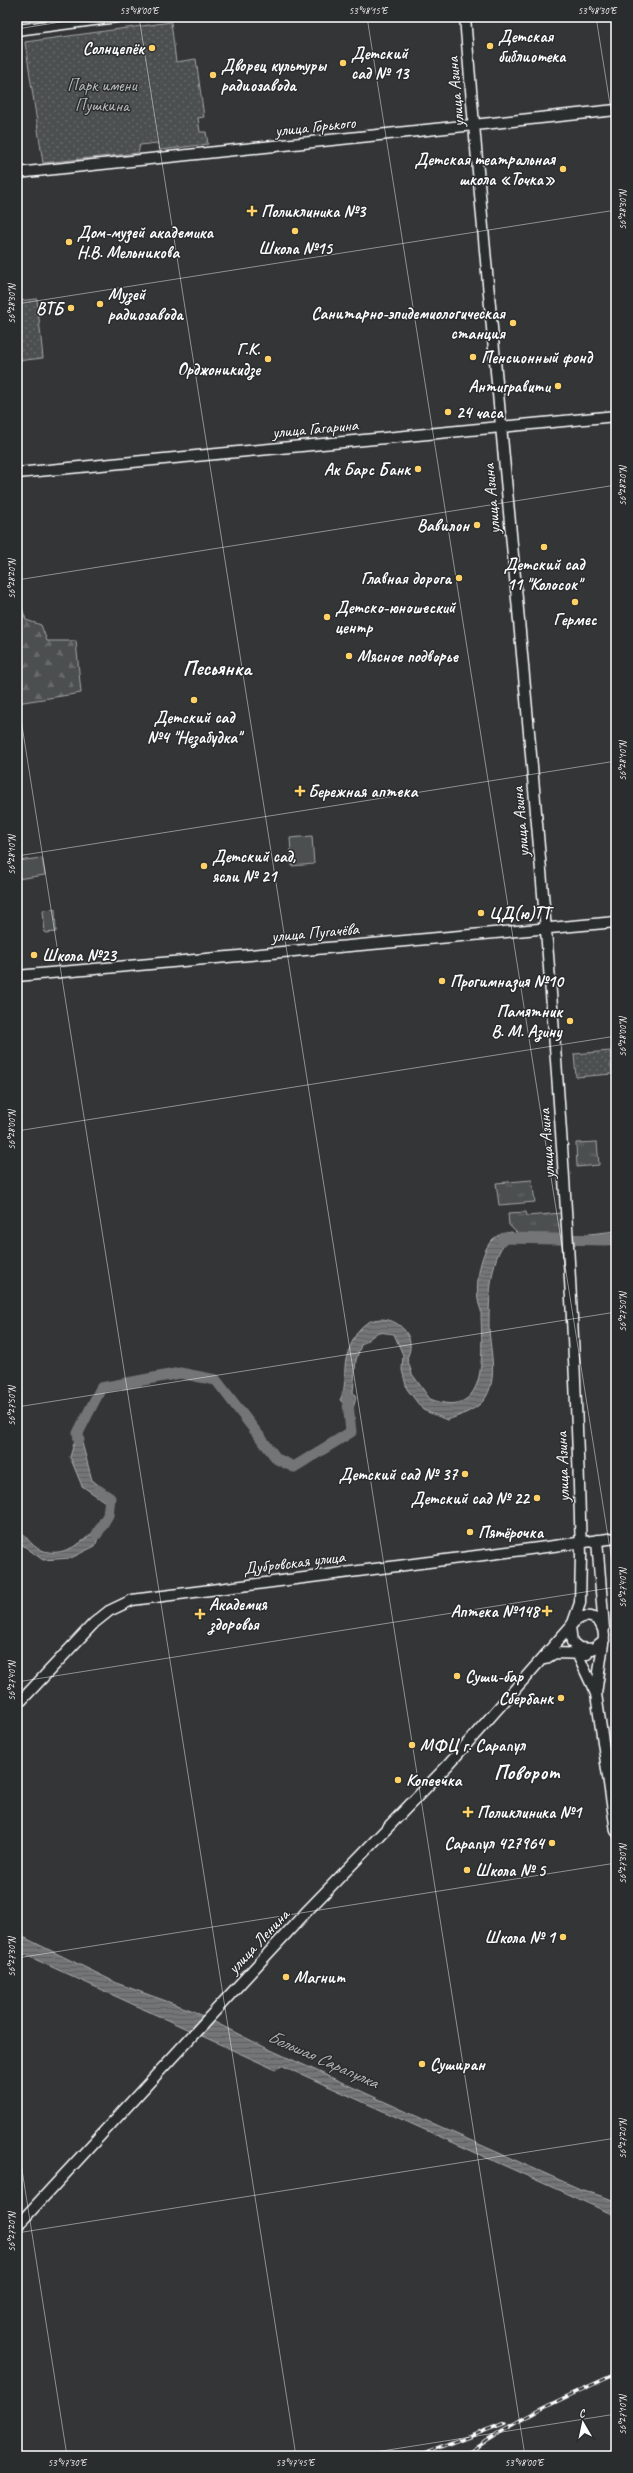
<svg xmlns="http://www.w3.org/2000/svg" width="633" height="2473" font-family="Caveat,sans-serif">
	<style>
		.grass { fill: url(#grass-tufts); stroke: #a6a7a8 }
		.forest { fill: url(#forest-firs); stroke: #a6a7a8 }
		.park { fill: url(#park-dots); stroke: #a6a7a8 }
		.pitch { fill: #4c4f50; stroke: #a6a7a8 }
		.water { fill: url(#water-rules); stroke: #abacad }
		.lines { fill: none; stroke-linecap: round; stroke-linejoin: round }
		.river { stroke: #737576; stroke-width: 11 }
		.secondary-casing { stroke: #fff; stroke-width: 13 }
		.secondary { stroke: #2a2d2e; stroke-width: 10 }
		.rail-casing { stroke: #fff; stroke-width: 3.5 }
		.rail { stroke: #2a2d2e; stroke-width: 2; stroke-dasharray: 6; stroke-linecap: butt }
		.ticks { fill: none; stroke: #fff; stroke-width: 1; stroke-opacity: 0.45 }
		.poi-dot { fill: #ffd166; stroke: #2a2d2e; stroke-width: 1.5 }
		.labels { text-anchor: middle; stroke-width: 3; stroke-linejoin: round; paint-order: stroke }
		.poi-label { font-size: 17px; font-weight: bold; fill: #fff; stroke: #2a2d2e; text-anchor: start }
		.park-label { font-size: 17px; fill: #b7b9b9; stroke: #2a2d2e }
		.street-label { font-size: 17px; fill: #fff; stroke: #2a2d2e }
		.water-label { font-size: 18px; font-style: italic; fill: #b2b3b4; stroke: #2a2d2e }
		.district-label { font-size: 21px; font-weight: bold; fill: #fff; stroke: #2a2d2e }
		.neatline { fill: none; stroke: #fff; stroke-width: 1.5 }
		.ticks-label { font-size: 10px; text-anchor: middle; fill: #fff }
	</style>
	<defs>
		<pattern id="grass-tufts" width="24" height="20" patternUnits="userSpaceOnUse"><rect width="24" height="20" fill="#4c4f50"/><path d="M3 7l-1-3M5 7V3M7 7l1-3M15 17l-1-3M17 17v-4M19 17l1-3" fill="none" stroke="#67696a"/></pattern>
		<pattern id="forest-firs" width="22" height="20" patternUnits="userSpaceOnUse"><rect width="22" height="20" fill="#4c4f50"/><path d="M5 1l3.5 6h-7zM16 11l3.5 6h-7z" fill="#67696a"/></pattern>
		<pattern id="park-dots" width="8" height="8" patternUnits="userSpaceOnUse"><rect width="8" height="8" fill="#4c4f50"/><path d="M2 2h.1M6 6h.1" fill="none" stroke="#67696a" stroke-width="1.8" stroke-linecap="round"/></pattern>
		<pattern id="water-rules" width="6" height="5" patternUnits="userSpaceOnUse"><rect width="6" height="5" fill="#737576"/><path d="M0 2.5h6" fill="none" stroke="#606061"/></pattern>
	</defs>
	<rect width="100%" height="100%" fill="#333536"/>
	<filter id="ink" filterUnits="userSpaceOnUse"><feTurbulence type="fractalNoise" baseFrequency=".025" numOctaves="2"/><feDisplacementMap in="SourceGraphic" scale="8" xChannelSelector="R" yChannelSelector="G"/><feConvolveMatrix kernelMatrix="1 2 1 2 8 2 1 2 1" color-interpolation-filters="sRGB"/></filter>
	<g filter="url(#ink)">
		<path class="grass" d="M 597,1142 L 599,1165 L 577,1167 L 576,1143 Z
			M 532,1180 L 535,1202 L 499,1205 L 496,1183 Z
			M 526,1212 L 527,1216 L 562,1213 L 564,1237 L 520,1236 L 509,1225 L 508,1213 Z"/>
		<path class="forest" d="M 17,593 L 26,620 L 41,625 L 47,641 L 76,641 L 81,693 L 17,703 Z"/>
		<path class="park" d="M 171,22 L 176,62 L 196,59 L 204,117 L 198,118 L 200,132 L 206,132 L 208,144 L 160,150 L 157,143 L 140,145 L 138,153 L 43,163 L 25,42 Z
			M 37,299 L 43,358 L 17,361 L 17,301 Z
			M 610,1051 L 612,1074 L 576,1077 L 574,1054 Z"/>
		<path class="pitch" d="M 312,836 L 314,864 L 292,866 L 290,838 Z
			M 42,858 L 45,875 L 17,879 L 17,861 Z
			M 55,909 L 56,932 L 45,933 L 43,910 Z"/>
		<path class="water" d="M 616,1231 L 616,1245 L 581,1243 L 589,1234 Z
			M 512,1232 L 517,1237 L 517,1241 L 507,1241 C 489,1257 489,1305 489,1328 C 490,1351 499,1379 484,1400 C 476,1410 459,1416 447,1420 L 423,1410 L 407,1389 L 402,1370 L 403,1355 L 394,1334 L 378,1332 L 361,1345 L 356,1360 L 353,1392 L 356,1397 L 352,1413 L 340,1400 C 346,1388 344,1381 345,1367 C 345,1357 353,1338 359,1330 C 380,1304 422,1329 407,1358 L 412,1374 L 430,1399 C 492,1423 481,1347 481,1310 C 473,1294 479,1254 492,1240 C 498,1234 505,1233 512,1232 Z
			M 79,1426 L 85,1428 L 81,1439 L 92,1480 L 111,1495 L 108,1504 L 82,1486 L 70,1457 Z
			M 105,1521 L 95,1546 L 71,1558 L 43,1560 L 17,1541 L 17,1526 C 24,1534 31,1546 41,1550 C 67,1560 89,1536 105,1521 Z
			M 17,1934 L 119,1984 L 191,2010 L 262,2046 L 438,2126 L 580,2189 L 616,2201 L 616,2216 L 281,2065 L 276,2070 L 17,1951 Z"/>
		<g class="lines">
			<path class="river" d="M 503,1240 L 504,1238 L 605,1240 L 616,1238
				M 79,1440 L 78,1433 L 101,1388 L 180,1373 L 216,1380 L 277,1459 L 294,1467 L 351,1432 L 347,1394
				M 97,1534 L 108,1515 L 110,1498 L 98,1490"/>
			<g class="secondary-casing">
				<path id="secondary" d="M 465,17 C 506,530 569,1041 581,1556 L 580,1603 L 573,1623
					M 17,30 L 117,17
					M 17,173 L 616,110
					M 17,473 L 616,416
					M 17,976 L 616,922
					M 597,1540 L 604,1629
					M 604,1640 L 593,1649 L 579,1648 L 572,1642 L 570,1627 C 581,1610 603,1614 604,1636 L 596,1694 L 616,1831
					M 575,1649 L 596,1694
					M 545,1659 L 555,1653 L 587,1654
					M 17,1705 L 94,1623 L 109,1611 L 132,1600 L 616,1538
					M 17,2226 L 308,1910 L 449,1764 L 570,1627"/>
			</g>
			<use href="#secondary" class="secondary"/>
			<g class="rail-casing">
				<path id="rail" d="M 419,2456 L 505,2423
					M 464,2456 C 511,2421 563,2398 616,2374"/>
			</g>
			<use href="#rail" class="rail"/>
		</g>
	</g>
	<path class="ticks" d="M 139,17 L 525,2456M 367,17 L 616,1587M 596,17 L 616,142M 17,29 L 92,17M 17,304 L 616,210M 17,580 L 616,485M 17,694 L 296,2456M 17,856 L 616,761M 17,1131 L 616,1036M 17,1407 L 616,1312M 17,1682 L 616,1587M 17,1958 L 616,1863M 17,2138 L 67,2456M 17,2233 L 616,2138M 350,2456 L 616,2414"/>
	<g class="poi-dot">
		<circle cx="490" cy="46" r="4"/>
		<circle cx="152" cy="48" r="4"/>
		<circle cx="343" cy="63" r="4"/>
		<circle cx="213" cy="75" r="4"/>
		<circle cx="563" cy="169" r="4"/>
		<path d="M250 205h4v4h4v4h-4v4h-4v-4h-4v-4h4z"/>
		<circle cx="295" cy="231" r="4"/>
		<circle cx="69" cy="242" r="4"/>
		<circle cx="100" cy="304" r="4"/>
		<circle cx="71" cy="308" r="4"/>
		<circle cx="513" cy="323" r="4"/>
		<circle cx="473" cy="357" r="4"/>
		<circle cx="268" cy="359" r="4"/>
		<circle cx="558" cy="386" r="4"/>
		<circle cx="448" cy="412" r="4"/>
		<circle cx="418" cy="469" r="4"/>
		<circle cx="477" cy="525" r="4"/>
		<circle cx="544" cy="547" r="4"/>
		<circle cx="459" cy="578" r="4"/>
		<circle cx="575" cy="602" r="4"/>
		<circle cx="327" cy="617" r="4"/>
		<circle cx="349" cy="656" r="4"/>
		<circle cx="194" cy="700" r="4"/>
		<path d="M298 785h4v4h4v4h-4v4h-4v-4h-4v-4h4z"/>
		<circle cx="204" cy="866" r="4"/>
		<circle cx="481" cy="913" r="4"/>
		<circle cx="34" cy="955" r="4"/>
		<circle cx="442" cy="981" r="4"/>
		<circle cx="570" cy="1021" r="4"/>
		<circle cx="465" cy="1474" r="4"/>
		<circle cx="537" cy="1498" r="4"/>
		<circle cx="470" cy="1532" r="4"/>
		<path d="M545 1605h4v4h4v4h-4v4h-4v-4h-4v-4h4z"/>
		<path d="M198 1608h4v4h4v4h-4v4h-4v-4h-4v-4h4z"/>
		<circle cx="457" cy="1676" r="4"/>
		<circle cx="561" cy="1698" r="4"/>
		<circle cx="412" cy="1745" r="4"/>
		<circle cx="398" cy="1780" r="4"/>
		<path d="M466 1806h4v4h4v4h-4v4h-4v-4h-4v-4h4z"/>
		<circle cx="552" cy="1843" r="4"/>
		<circle cx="467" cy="1870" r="4"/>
		<circle cx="563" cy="1937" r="4"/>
		<circle cx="286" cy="1977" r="4"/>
		<circle cx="422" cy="2064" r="4"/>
	</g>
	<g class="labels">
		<g class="poi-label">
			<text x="498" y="42">Детская<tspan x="498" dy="20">библиотека</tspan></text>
			<text x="144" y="54" text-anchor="end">Солнцепёк</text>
			<text x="351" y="59">Детский<tspan x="351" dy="20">сад № 13</tspan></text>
			<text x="221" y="71">Дворец культуры<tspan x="221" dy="20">радиозавода</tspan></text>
			<text x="555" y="165" text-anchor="end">Детская театральная<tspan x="555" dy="20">школа «Точка»</tspan></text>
			<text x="261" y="217">Поликлиника №3</text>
			<text x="77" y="238">Дом-музей академика<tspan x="77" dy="20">Н.В. Мельникова</tspan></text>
			<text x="295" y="254" text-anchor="middle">Школа №15</text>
			<text x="108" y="300">Музей<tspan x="108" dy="20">радиозавода</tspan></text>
			<text x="63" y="314" text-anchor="end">ВТБ</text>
			<text x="505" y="319" text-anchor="end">Санитарно-эпидемиологическая<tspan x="505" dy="20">станция</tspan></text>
			<text x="260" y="355" text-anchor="end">Г.К.<tspan x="260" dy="20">Орджоникидзе</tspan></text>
			<text x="481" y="363">Пенсионный фонд</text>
			<text x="550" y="392" text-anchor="end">Антигравити</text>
			<text x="456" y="418">24 часа</text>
			<text x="410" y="475" text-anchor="end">Ак Барс Банк</text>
			<text x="469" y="531" text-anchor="end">Вавилон</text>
			<text x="544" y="570" text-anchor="middle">Детский сад<tspan x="544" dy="20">11 "Колосок"</tspan></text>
			<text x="451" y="584" text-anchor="end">Главная дорога</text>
			<text x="335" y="613">Детско-юношеский<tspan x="335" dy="20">центр</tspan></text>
			<text x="575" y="625" text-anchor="middle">Гермес</text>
			<text x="357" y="662">Мясное подворье</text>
			<text x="194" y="723" text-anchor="middle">Детский сад<tspan x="194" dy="20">№4 "Незабудка"</tspan></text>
			<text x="308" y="797">Бережная аптека</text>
			<text x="212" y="862">Детский сад,<tspan x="212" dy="20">ясли № 21</tspan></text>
			<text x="489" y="919">ЦД(ю)ТТ</text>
			<text x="42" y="961">Школа №23</text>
			<text x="450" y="987">Прогимназия №10</text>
			<text x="562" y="1017" text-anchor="end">Памятник<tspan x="562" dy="20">В. М. Азину</tspan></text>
			<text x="457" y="1480" text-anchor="end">Детский сад № 37</text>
			<text x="529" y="1504" text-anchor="end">Детский сад № 22</text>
			<text x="478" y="1538">Пятёрочка</text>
			<text x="209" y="1610">Академия<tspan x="209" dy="20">здоровья</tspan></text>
			<text x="539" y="1617" text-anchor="end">Аптека №148</text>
			<text x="465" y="1682">Суши-бар</text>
			<text x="553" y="1704" text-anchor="end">Сбербанк</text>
			<text x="420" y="1751">МФЦ г. Сарапул</text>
			<text x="406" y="1786">Копеечка</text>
			<text x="477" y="1818">Поликлиника №1</text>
			<text x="544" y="1849" text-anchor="end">Сарапул 427964</text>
			<text x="475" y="1876">Школа № 5</text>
			<text x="555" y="1943" text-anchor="end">Школа № 1</text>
			<text x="294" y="1983">Магнит</text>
			<text x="430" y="2070">Суширан</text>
		</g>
		<g class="park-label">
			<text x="102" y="91">Парк имени<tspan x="102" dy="20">Пушкина</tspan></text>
		</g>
		<g class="street-label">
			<text transform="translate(455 92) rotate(-95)" y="6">улица Азина</text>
			<text transform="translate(315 126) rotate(-6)" y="6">улица Горького</text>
			<text transform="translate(315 428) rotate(-5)" y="6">улица Гагарина</text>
			<text transform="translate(491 499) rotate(-95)" y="6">улица Азина</text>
			<text transform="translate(520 822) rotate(-95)" y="6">улица Азина</text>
			<text transform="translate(315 932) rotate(-5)" y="6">улица Пугачёва</text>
			<text transform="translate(546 1144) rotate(-94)" y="6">улица Азина</text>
			<text transform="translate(562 1467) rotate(-92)" y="6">улица Азина</text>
			<text transform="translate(294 1562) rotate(-7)" y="6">Дубровская улица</text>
			<text transform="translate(258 1941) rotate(-47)" y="6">улица Ленина</text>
		</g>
		<g class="water-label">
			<text transform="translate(323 2059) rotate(24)" y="6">Большая Сарапулка</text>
		</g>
		<g class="district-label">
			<text x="217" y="675">Песьянка</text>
			<text x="527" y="1779">Поворот</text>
		</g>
	</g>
	<rect width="633" height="2473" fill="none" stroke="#2a2d2e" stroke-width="44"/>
	<g transform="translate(583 2423) rotate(351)" stroke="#2a2d2e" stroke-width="3" paint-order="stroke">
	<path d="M0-3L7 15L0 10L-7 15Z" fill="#ffffff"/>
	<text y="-6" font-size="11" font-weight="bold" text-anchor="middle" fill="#ffffff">С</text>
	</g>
	<rect x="22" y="22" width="589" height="2429" class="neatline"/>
	<g class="ticks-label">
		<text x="139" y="14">53°48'00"E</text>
		<text x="368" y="14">53°48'15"E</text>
		<text x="597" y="14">53°48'30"E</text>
		<text transform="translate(622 210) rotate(-90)" y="4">56°28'30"N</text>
		<text transform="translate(11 304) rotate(-90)" y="4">56°28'30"N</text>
		<text transform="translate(622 486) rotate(-90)" y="4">56°28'20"N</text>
		<text transform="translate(11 579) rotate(-90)" y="4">56°28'20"N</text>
		<text transform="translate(622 761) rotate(-90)" y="4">56°28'10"N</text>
		<text transform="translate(11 855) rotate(-90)" y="4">56°28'10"N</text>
		<text transform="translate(622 1037) rotate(-90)" y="4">56°28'00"N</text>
		<text transform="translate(11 1130) rotate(-90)" y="4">56°28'00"N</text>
		<text transform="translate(622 1312) rotate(-90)" y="4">56°27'50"N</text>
		<text transform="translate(11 1406) rotate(-90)" y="4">56°27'50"N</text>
		<text transform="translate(622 1588) rotate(-90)" y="4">56°27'40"N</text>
		<text transform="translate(11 1681) rotate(-90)" y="4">56°27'40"N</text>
		<text transform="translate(622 1864) rotate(-90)" y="4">56°27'30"N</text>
		<text transform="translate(11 1957) rotate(-90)" y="4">56°27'30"N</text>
		<text transform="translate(622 2139) rotate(-90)" y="4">56°27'20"N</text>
		<text transform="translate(11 2232) rotate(-90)" y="4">56°27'20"N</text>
		<text transform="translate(622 2415) rotate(-90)" y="4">56°27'10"N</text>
		<text x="67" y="2466">53°47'30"E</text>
		<text x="295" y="2466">53°47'45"E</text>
		<text x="524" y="2466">53°48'00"E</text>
	</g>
</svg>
